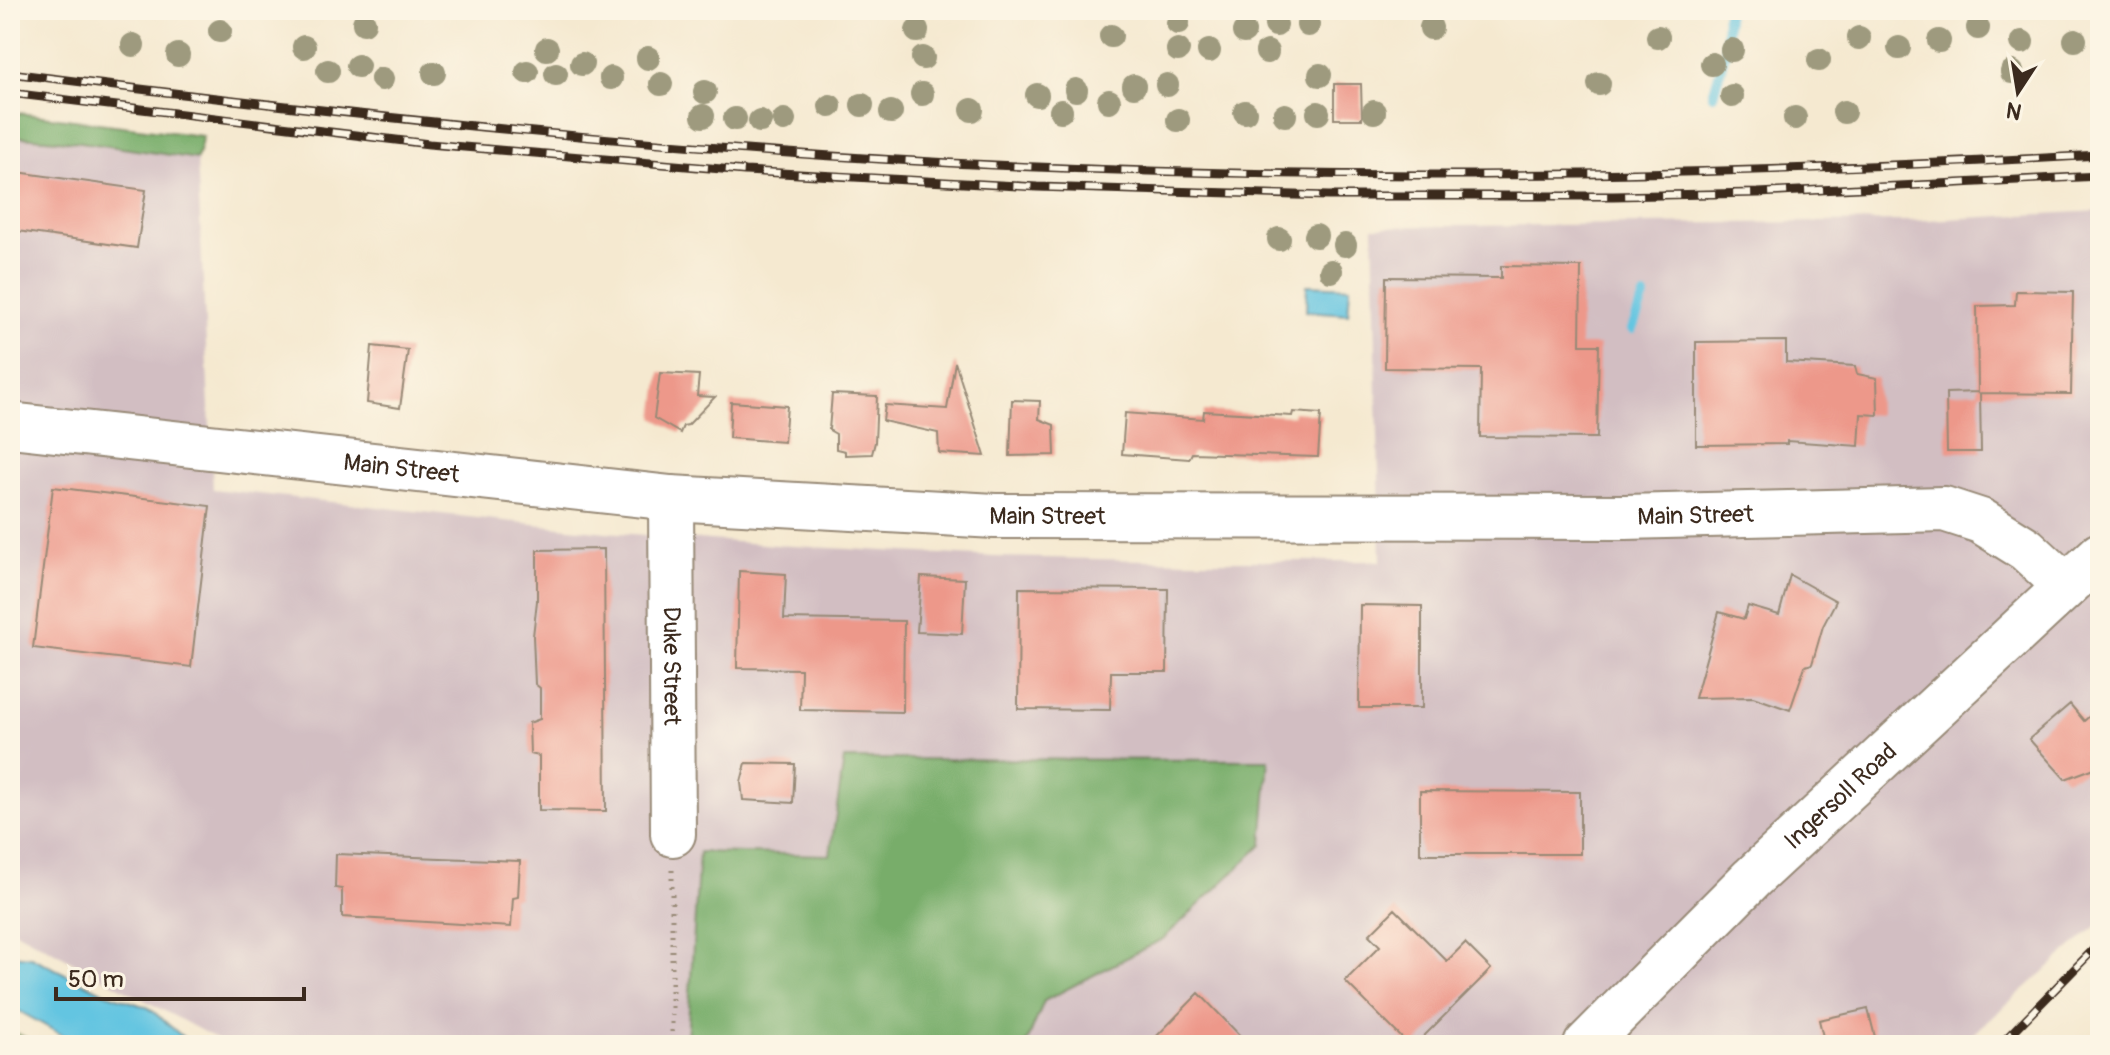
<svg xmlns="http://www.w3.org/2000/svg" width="2110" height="1055" font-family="Pangolin,sans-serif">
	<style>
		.industrial { fill: #d2bec2 }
		.green { fill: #95c97a; stroke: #687a4c; stroke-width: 2 }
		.forest { fill: #78ad6a; stroke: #5a6c44; stroke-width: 2 }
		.water { fill: #63c5e1; stroke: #4f7880; stroke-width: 2 }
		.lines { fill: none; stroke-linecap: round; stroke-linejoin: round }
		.stream { stroke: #63c5e1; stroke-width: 10 }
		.building { fill: #ed988a }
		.minor-casing { stroke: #988a77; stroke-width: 48 }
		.major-casing { stroke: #988a77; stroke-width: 48 }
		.path { stroke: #988a77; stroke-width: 5; stroke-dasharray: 2 6; stroke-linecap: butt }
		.minor { stroke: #fff; stroke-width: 44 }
		.major { stroke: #fff; stroke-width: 44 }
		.rail-casing { stroke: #3b2a1e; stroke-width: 9 }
		.rail { stroke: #fcf5e5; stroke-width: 6; stroke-dasharray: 18; stroke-linecap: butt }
		.tree { fill: #9e9a7e }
		.labels { text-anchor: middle; stroke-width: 8; stroke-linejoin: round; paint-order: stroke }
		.street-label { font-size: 24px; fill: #3b2a1e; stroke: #fcf5e5 }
	</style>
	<rect width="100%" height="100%" fill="#fcf5e5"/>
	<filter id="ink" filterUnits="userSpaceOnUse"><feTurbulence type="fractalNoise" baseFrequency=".0125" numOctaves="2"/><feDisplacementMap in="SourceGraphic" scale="16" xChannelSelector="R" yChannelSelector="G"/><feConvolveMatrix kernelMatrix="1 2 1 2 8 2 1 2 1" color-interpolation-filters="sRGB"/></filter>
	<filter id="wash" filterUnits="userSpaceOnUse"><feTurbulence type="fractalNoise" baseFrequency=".006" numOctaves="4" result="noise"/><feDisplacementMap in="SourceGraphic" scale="32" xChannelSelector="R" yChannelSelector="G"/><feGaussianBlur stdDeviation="1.8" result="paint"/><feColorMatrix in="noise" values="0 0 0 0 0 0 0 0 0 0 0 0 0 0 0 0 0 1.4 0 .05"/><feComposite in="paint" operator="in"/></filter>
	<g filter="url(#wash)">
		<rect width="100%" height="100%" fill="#f5e9d0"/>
		<path class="industrial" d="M 10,136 L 81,142 L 197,159 L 213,489 L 606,532 L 775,545 L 996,557 L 1193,561 L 1381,561 L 1373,227 L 1908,221 L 2100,211 L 2100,923 L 1960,1045 L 1026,1045 L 1044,1001 L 1163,939 L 844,760 L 831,855 L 683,1045 L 228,1045 L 10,928 Z"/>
		<path class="green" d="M 10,1030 L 40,1045 L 10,1045 Z"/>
		<path class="forest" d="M 10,112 L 203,136 L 197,159 L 81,142 L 10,136 Z
			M 844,759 L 1269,760 L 1262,845 L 1163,939 L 1044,1001 L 1026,1045 L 683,1045 L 687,1040 L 699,852 L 830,855 Z"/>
		<path class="water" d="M 1307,285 L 1350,287 L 1348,314 L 1306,311 Z
			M 10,955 L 31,957 L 100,991 L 149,1008 L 185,1039 L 198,1045 L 80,1045 L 10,1006 Z"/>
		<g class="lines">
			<path class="stream" d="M 1713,95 L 1726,50 L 1727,10
				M 1632,329 L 1644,297"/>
		</g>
		<g id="blocks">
			<path class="building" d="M 1334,84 L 1361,84 L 1362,119 L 1334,119 Z
				M 10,171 L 146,190 L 137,248 L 10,230 Z
				M 1501,266 L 1581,267 L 1580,345 L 1599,345 L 1597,438 L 1480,437 L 1481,369 L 1385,368 L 1386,277 L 1501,278 Z
				M 2016,291 L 2073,292 L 2071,394 L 1980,393 L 1981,452 L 1947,452 L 1946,393 L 1978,392 L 1977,306 L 2015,305 Z
				M 1786,341 L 1786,362 L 1855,366 L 1857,374 L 1877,378 L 1878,415 L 1861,414 L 1859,446 L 1787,441 L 1787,444 L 1696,445 L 1696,342 Z
				M 372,346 L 408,350 L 400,408 L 367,403 Z
				M 955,362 L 985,456 L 939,453 L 938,433 L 883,421 L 885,405 L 947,409 Z
				M 660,373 L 699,375 L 697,396 L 715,397 L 688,425 L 683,426 L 680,433 L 654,418 Z
				M 832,394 L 877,396 L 875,442 L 872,454 L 845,455 L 845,451 L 836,449 L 836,434 L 829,430 Z
				M 1012,400 L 1040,401 L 1039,419 L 1054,425 L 1055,455 L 1010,456 Z
				M 731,402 L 787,406 L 784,442 L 729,438 Z
				M 1204,411 L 1292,416 L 1293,412 L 1321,414 L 1318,457 L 1192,453 L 1189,459 L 1122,454 L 1125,413 L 1203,419 Z
				M 53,487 L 210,506 L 191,667 L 33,648 Z
				M 604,549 L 606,811 L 539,810 L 539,756 L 530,754 L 529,723 L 540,719 L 540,688 L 535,684 L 533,636 L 537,601 L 537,550 Z
				M 739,571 L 786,574 L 784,619 L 904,621 L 903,712 L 800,710 L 801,669 L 737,668 Z
				M 1790,575 L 1836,601 L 1823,626 L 1812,664 L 1805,666 L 1790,710 L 1753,697 L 1695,698 L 1719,612 L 1744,619 L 1748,606 L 1779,615 Z
				M 921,577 L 965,579 L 962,634 L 917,632 Z
				M 1019,588 L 1168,589 L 1167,672 L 1111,672 L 1110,710 L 1018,709 Z
				M 1360,605 L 1422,606 L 1422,708 L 1359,708 Z
				M 2070,704 L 2084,721 L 2100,707 L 2100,766 L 2065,779 L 2029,739 Z
				M 746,763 L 795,764 L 793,803 L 743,800 L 741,782 Z
				M 1420,791 L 1580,792 L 1580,854 L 1420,854 Z
				M 336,854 L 520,861 L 518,897 L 513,898 L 511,927 L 342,917 L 342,889 L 335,888 Z
				M 1395,909 L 1447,961 L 1465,943 L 1491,969 L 1415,1045 L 1409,1045 L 1345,981 L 1380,946 L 1369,935 Z
				M 1199,993 L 1249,1045 L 1148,1045 Z
				M 1868,1009 L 1877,1045 L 1825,1045 L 1819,1020 Z"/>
		</g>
	</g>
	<g filter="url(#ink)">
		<use href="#blocks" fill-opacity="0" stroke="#988a77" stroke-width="2"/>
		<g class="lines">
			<g class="minor-casing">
				<g id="minor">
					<path id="s1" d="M 671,498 L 673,834"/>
				</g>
			</g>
			<g class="major-casing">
				<g id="major">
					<path id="s2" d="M 10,425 L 671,498 L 995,516 L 1625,517 L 1944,509 L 1981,521 L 2026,549 L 2066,586"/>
					<path id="s3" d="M 1586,1045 L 1752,878 L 2100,555"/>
				</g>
			</g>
			<path class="path" d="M 672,870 L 672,1045"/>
			<use href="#minor" class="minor"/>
			<use href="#major" class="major"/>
			<g class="rail-casing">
				<path id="rail" d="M 10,73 C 352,116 693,153 1037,167 C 1392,182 1746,175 2100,155
					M 10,93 L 429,144 L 745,171 L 1037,187 L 1328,196 L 1613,196 L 1758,193 L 2100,176
					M 2000,1045 L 2100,943"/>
			</g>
			<use href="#rail" class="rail"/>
		</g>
		<g class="tree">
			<circle cx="364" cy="23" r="12"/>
			<circle cx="1178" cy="23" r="12"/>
			<circle cx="1276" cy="25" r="12"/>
			<circle cx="1308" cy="25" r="12"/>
			<circle cx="1431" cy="28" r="12"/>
			<circle cx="1978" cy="28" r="12"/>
			<circle cx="220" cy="31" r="12"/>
			<circle cx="917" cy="31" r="12"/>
			<circle cx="1244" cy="32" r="12"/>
			<circle cx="1111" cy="36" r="12"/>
			<circle cx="1658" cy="37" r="12"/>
			<circle cx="1859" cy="38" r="12"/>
			<circle cx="2075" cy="40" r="12"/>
			<circle cx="1939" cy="41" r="12"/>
			<circle cx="2022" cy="42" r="12"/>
			<circle cx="133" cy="45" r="12"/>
			<circle cx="304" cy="47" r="12"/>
			<circle cx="1899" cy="48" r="12"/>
			<circle cx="547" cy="49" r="12"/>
			<circle cx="1178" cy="50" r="12"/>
			<circle cx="1732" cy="50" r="12"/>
			<circle cx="1209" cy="51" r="12"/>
			<circle cx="1267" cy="52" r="12"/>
			<circle cx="178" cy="55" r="12"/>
			<circle cx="648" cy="58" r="12"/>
			<circle cx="923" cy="58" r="12"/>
			<circle cx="1819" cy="60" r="12"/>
			<circle cx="582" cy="64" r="12"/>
			<circle cx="1712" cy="64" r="12"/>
			<circle cx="358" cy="66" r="12"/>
			<circle cx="328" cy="71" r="12"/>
			<circle cx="527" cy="72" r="12"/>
			<circle cx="2012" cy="72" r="12"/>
			<circle cx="434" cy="73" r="12"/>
			<circle cx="556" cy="74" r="12"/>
			<circle cx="1320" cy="75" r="12"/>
			<circle cx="611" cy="78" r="12"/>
			<circle cx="382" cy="79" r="12"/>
			<circle cx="661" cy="84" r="12"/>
			<circle cx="1599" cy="84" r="12"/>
			<circle cx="1167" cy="85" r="12"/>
			<circle cx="1134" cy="86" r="12"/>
			<circle cx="1076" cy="90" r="12"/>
			<circle cx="705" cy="92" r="12"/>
			<circle cx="922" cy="94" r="12"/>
			<circle cx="1037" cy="95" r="12"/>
			<circle cx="1732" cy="96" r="12"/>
			<circle cx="1109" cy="101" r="12"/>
			<circle cx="862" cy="105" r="12"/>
			<circle cx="830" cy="106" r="12"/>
			<circle cx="972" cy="110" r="12"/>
			<circle cx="1061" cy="111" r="12"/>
			<circle cx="891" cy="112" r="12"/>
			<circle cx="1245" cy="112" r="12"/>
			<circle cx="1374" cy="112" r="12"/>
			<circle cx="1844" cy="112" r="12"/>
			<circle cx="1318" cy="113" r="12"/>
			<circle cx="1285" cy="115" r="12"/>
			<circle cx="703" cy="116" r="12"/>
			<circle cx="1795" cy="118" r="12"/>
			<circle cx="735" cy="119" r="12"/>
			<circle cx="784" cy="120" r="12"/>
			<circle cx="1178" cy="120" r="12"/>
			<circle cx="760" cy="121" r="12"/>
			<circle cx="1316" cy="236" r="12"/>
			<circle cx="1279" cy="239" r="12"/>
			<circle cx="1345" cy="245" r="12"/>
			<circle cx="1331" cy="271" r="12"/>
		</g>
	</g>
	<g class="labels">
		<g class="street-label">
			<text dy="8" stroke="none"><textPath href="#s2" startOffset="394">Main Street</textPath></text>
			<text dy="8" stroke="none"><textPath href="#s2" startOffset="1690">Main Street</textPath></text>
			<text dy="8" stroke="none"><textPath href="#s2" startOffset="1042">Main Street</textPath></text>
			<text dy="8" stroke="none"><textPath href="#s1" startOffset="168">Duke Street</textPath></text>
			<text dy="8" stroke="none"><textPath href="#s3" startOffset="356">Ingersoll Road</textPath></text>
		</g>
	</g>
	<rect width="2110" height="1055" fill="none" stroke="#fcf5e5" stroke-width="40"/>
	<g transform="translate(2018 92) rotate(192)" stroke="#fcf5e5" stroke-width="6" paint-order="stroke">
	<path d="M0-6L14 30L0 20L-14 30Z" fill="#3b2a1e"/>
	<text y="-12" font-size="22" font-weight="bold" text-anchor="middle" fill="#3b2a1e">N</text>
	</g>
	<path d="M56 987v12h248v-12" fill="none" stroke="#3b2a1e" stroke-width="4"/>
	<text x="68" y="987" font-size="24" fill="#3b2a1e" stroke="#fcf5e5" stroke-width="6" paint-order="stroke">50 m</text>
</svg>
